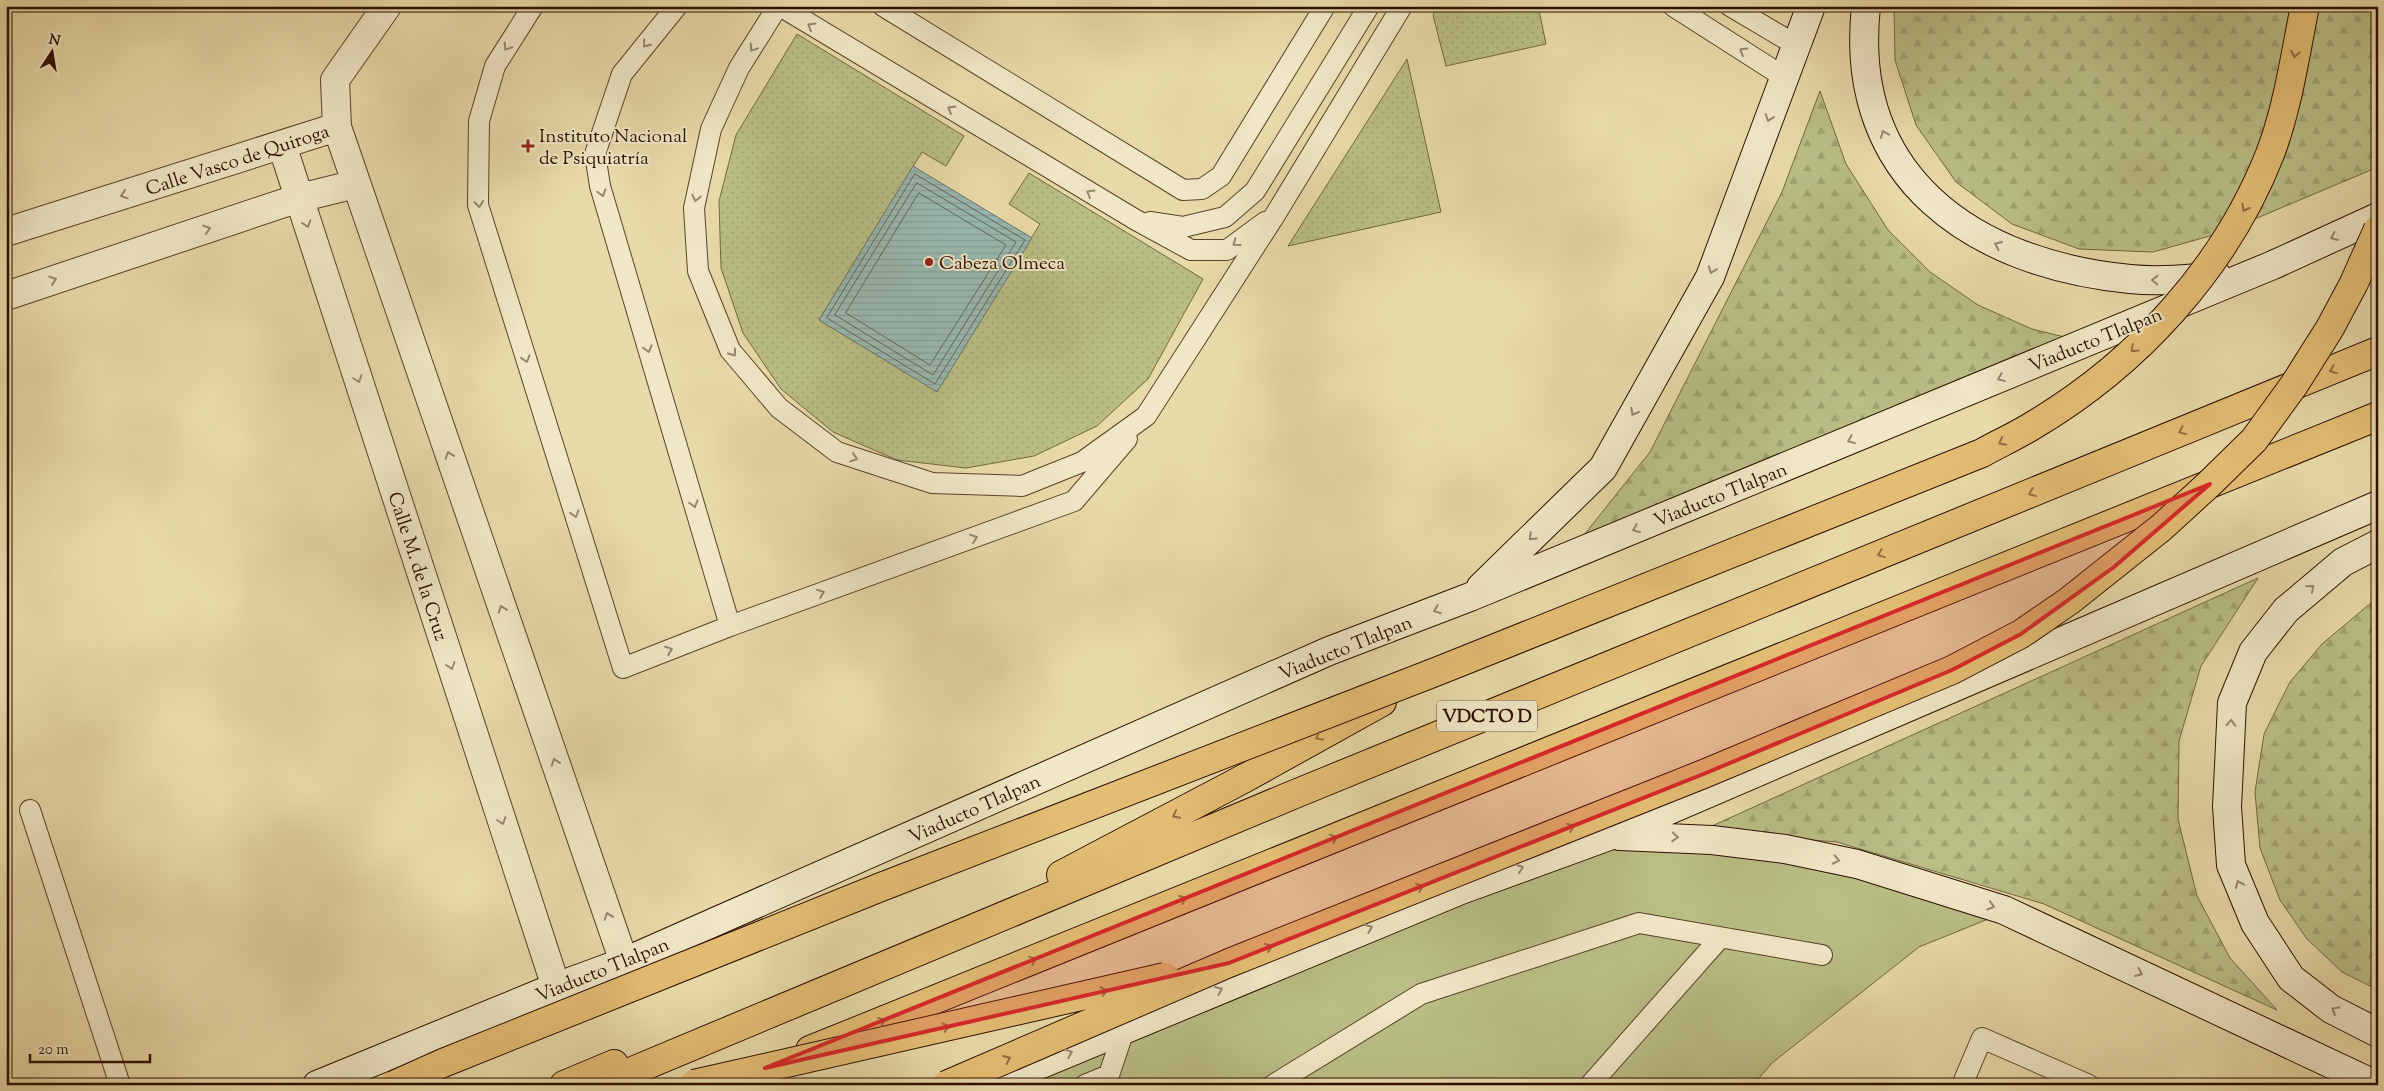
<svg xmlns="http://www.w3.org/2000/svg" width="2384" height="1091" font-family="'Sorts Mill Goudy',serif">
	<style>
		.grass { fill: #b9be85; stroke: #736642 }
		.forest { fill: url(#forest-firs); stroke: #736642 }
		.garden { fill: url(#garden-dots); stroke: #736642 }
		.water { fill: url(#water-rules); stroke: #6e756a }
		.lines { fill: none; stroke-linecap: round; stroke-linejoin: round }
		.shore { stroke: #636458; stroke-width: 1 }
		.service-casing { stroke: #5c412a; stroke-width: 22 }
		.minor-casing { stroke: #5c412a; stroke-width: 30 }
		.secondary-casing { stroke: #2d0e00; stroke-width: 30 }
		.motorway-casing { stroke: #2d0e00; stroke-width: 30 }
		.service { stroke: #f0e7c6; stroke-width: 20 }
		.minor { stroke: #f0e7c6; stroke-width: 28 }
		.secondary { stroke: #f0e7c6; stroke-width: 28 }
		.motorway { stroke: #e4bd74; stroke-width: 28 }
		.motorway-bridge-casing { stroke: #2d0e00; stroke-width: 30; stroke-linecap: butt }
		.motorway-bridge { stroke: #e4bd74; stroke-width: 28 }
		.oneway { stroke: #98856d }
		.oneway2 { stroke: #926e40 }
		.marked { fill: #d62828; fill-opacity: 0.2; stroke: #d62828; stroke-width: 4; stroke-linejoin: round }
		.poi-dot { fill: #8f2418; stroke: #f0e7c6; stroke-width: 2 }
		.labels { text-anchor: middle; stroke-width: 4; stroke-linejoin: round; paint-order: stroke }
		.shield { fill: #f0e7c6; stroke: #684f3b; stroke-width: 1 }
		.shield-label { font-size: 18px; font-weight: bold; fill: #2d0e00 }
		.poi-label { font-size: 19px; fill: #2d0e00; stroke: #f0e7c6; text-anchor: start }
		.street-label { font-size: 19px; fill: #2d0e00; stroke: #f0e7c6 }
	</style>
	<defs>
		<pattern id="forest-firs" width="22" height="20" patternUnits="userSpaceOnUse" patternTransform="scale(1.25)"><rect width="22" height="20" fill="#b9be85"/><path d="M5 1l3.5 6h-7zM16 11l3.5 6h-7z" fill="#9fa271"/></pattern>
		<pattern id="garden-dots" width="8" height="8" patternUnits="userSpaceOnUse" patternTransform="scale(1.25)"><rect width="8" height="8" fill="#b9be85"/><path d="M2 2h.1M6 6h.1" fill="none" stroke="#9fa271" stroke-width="1.8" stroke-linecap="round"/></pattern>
		<pattern id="water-rules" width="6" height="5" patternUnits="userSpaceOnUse" patternTransform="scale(1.25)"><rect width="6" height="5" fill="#99b9b1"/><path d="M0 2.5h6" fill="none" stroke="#849e96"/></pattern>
	</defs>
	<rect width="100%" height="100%" fill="#e8daa8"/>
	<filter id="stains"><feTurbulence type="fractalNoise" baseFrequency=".004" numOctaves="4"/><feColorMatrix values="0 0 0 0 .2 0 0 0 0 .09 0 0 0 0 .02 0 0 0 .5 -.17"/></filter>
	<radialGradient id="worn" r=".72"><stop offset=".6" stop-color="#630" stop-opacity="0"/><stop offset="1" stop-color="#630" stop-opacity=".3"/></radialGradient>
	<path class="grass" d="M 1609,841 L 1712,842 L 2003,913 L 1919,947 L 1772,1063 L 1753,1085 L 995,1085 Z"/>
	<path class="forest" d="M 1894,6 L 2375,6 L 2378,13 L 2378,167 L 2224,232 L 2153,252 L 2079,249 L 2012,224 L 1956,182 L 1916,125 L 1895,60 Z
		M 1820,91 L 1846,164 L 1888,230 L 1930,272 L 1978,305 L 2032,329 L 2089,343 L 1584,535 L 1650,452 L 1782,192 Z
		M 2258,578 L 2201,666 L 2179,741 L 2178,819 L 2197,896 L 2230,958 L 2277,1010 L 2044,904 L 1837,842 L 1701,831 Z
		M 2378,597 L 2378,990 L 2342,972 L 2307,939 L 2280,900 L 2260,848 L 2255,792 L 2264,734 L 2290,682 L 2322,644 Z"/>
	<path class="garden" d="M 1438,6 L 1538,6 L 1546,44 L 1446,66 L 1433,15 Z
		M 797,34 L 964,136 L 946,166 L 922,152 L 819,320 L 937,391 L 1040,224 L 1009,204 L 1029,173 L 1203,279 L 1148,379 L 1097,426 L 1034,456 L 966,468 L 897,460 L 833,432 L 781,389 L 743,333 L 721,268 L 719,201 L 736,135 Z
		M 1407,59 L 1441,212 L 1288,246 Z"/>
	<path class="water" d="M 913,166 L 1032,238 L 937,392 L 819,320 Z"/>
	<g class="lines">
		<path class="shore" d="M 915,174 L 1025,240 L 935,384 L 827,318 Z
			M 917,183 L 1016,242 L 933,375 L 835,315 Z
			M 919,193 L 1006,245 L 930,365 L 846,313 Z"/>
		<g class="service-casing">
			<path id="service" d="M 533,6 L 495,66 L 479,121 L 478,205 L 623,668 L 730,626 L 1074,501 L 1127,439
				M 677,6 L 622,74 L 595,154 L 600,186 L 730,626
				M 778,6 L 739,68 L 711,129 L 694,208 L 698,271 L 730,350 L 779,408 L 837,452 L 932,483 L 1022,486 L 1082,462 L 1146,416 L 1275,215 L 1402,6
				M 780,6 L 1136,220 L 1191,250 L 1227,250 L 1265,222
				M 883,6 L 1183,190 L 1202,189 L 1221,176 L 1325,6
				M 1673,6 L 1784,77
				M 1730,6 L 1796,45
				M 1150,222 L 1183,227 L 1225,217 L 1255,191 L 1369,6
				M 30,810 L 120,1085
				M 1085,1085 L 1109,1075 L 1124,1030
				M 1273,1085 L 1421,994 L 1639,923 L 1822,955
				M 1590,1085 L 1720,938
				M 1962,1085 L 1982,1038 L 2089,1085"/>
		</g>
		<g class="minor-casing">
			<path id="minor" d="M 387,6 L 335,80 L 337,127 L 624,962
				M 282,145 L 556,987
				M 6,232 L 337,127
				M 6,296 L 299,198 L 356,184"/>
		</g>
		<g class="secondary-casing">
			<path id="secondary" d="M 1866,6 C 1847,179 1975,264 2130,279 C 2159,282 2189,279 2217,276
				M 2378,544 L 2343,562 L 2286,610 L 2253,652 L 2232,703 L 2227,807 L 2231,865 L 2255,923 L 2291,978 L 2331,1009 L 2378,1033
				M 1481,587 L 1603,468 L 1710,277 L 1811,6
				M 1620,836 L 1712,840 L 1785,849 L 1857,864 L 2004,910 L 2376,1085
				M 317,1085 L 556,987 L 624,962 L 1329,651 L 1470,597 L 2273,265 L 2378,217
				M 991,1085 L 1461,890 L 1609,836 L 2378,505"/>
		</g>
		<g class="motorway-casing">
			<path id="motorway" d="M 1061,875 L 1245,778 L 1382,702
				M 810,1050 L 2378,416
				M 564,1085 L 614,1064
				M 599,1085 L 1295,794 L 2378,351"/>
		</g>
		<use href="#service" class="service"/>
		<use href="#minor" class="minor"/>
		<use href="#secondary" class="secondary"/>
		<use href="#motorway" class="motorway"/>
		<g class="motorway-bridge-casing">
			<path id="motorway-bridge" d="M 694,1084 L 1165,977
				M 394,1085 L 443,1063 L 881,887 L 1438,671 L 1982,453 C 1998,444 2016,436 2032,426 C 2137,364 2225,268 2270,154 C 2288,107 2295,55 2305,6
				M 946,1085 L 1229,963 L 1706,773 L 1952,670 L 2021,634 L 2069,601 L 2162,527 L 2209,484 L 2254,440 L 2294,385 L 2330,328 L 2354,283 L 2378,229"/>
		</g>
		<use href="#motorway-bridge" class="motorway-bridge"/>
	</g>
	<defs><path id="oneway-chevron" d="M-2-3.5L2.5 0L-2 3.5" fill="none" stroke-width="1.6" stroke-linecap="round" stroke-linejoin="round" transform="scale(1.25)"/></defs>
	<g class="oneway">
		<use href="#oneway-chevron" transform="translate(811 26) rotate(-149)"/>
		<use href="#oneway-chevron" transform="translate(646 44) rotate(129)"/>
		<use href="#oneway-chevron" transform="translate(507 47) rotate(123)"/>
		<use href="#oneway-chevron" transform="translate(753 48) rotate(124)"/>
		<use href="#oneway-chevron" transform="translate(1743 51) rotate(-148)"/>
		<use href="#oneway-chevron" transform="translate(951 109) rotate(-149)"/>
		<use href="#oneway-chevron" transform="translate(1769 118) rotate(110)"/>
		<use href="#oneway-chevron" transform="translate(1884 134) rotate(-113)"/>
		<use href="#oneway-chevron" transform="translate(602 193) rotate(74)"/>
		<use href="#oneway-chevron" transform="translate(1090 193) rotate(-149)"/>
		<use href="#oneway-chevron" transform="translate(124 195) rotate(162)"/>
		<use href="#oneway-chevron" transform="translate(696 198) rotate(102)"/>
		<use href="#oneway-chevron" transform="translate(479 204) rotate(83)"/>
		<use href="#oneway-chevron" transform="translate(307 224) rotate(72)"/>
		<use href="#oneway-chevron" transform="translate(207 229) rotate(-18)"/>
		<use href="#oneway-chevron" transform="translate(2334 237) rotate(155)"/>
		<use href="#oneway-chevron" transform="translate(1236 243) rotate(144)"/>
		<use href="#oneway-chevron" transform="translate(1998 245) rotate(-156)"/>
		<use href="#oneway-chevron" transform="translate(1712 270) rotate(111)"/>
		<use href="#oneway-chevron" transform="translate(53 280) rotate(-18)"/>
		<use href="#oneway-chevron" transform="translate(2155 280) rotate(-179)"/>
		<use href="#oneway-chevron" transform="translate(648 349) rotate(74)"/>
		<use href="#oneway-chevron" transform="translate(733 353) rotate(54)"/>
		<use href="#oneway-chevron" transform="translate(526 359) rotate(73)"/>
		<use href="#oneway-chevron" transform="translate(2001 378) rotate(158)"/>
		<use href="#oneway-chevron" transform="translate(358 379) rotate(72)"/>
		<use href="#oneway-chevron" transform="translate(1634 412) rotate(119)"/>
		<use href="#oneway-chevron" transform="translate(1851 440) rotate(158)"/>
		<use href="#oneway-chevron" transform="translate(449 455) rotate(-109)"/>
		<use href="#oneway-chevron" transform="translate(854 458) rotate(18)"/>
		<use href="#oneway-chevron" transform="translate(694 504) rotate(74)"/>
		<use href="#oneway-chevron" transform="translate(575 514) rotate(73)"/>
		<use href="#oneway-chevron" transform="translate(1636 529) rotate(158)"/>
		<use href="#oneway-chevron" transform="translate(1532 537) rotate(136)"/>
		<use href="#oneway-chevron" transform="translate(974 538) rotate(-20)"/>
		<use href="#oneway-chevron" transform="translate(2311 588) rotate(-40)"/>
		<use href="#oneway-chevron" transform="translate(821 593) rotate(-20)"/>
		<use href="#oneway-chevron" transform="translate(502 609) rotate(-109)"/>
		<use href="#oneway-chevron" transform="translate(1437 610) rotate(159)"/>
		<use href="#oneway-chevron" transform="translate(669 650) rotate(-21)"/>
		<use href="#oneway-chevron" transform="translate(451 666) rotate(72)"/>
		<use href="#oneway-chevron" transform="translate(2231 723) rotate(-87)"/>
		<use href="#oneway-chevron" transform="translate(555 762) rotate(-109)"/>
		<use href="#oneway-chevron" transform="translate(502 821) rotate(72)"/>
		<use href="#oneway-chevron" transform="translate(1675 837) rotate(4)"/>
		<use href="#oneway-chevron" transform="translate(1836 860) rotate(12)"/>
		<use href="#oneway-chevron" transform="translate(1520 868) rotate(-20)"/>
		<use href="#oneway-chevron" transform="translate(2239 884) rotate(-112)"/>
		<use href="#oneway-chevron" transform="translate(1991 906) rotate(17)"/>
		<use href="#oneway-chevron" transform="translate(608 916) rotate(-109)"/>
		<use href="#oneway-chevron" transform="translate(1369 928) rotate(-23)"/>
		<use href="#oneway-chevron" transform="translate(2139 973) rotate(25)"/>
		<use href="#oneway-chevron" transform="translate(1219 990) rotate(-23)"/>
		<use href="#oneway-chevron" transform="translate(2335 1010) rotate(-149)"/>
		<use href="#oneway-chevron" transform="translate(1069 1053) rotate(-22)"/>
	</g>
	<g class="oneway2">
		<use href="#oneway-chevron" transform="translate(2295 54) rotate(101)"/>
		<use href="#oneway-chevron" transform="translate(2245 208) rotate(119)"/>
		<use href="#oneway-chevron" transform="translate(2134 349) rotate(136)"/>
		<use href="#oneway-chevron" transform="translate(2333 370) rotate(158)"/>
		<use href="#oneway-chevron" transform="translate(2182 431) rotate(158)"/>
		<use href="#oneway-chevron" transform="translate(2002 442) rotate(152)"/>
		<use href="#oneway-chevron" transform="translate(2032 493) rotate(158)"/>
		<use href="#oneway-chevron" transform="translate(1881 554) rotate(158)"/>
		<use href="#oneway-chevron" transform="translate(1319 737) rotate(151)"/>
		<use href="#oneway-chevron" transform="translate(1176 815) rotate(152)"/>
		<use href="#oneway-chevron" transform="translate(1571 827) rotate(-22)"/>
		<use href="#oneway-chevron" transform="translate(1334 838) rotate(-22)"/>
		<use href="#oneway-chevron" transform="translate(1420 887) rotate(-22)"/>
		<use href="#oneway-chevron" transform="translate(1183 899) rotate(-22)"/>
		<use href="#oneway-chevron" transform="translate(1269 947) rotate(-22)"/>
		<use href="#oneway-chevron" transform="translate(1033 960) rotate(-22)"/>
		<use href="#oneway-chevron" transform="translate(1104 991) rotate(-13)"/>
		<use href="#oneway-chevron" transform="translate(882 1021) rotate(-22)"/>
		<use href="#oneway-chevron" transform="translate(946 1027) rotate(-13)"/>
		<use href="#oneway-chevron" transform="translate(1007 1059) rotate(-24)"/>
	</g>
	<path class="marked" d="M 2210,484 L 2114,567 L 2021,634 L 1952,670 L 1706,773 L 1229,963 L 765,1068 Z"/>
	<g class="poi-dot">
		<path d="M525.5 138.5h5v5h5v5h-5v5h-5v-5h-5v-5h5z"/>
		<circle cx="929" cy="262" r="5"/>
	</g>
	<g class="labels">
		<rect class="shield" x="1437" y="700.5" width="100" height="31" rx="4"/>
		<g class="shield-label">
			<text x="1487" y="722">VDCTO D</text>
		</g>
		<g class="poi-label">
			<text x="539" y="142">Instituto Nacional<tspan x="539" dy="22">de Psiquiatría</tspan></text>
			<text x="939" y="269">Cabeza Olmeca</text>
		</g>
		<g class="street-label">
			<text transform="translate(237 159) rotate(-18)" y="7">Calle Vasco de Quiroga</text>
			<text transform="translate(2095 339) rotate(-22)" y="7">Viaducto Tlalpan</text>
			<text transform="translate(1720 494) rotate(-22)" y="7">Viaducto Tlalpan</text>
			<text transform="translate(419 566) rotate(72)" y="7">Calle M. de la Cruz</text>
			<text transform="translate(1345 647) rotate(-22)" y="7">Viaducto Tlalpan</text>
			<text transform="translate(974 808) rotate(-24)" y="7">Viaducto Tlalpan</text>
			<text transform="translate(602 969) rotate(-22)" y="7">Viaducto Tlalpan</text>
		</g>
	</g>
	<rect width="2384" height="1091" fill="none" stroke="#e8daa8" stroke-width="25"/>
	<rect x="8" y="8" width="2369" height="1076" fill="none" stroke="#2d0e00" stroke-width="2.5"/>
	<rect x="12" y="12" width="2359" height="1066" fill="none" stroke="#2d0e00"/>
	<g transform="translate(52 52) rotate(12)" stroke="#f0e7c6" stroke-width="4" paint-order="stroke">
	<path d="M0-4L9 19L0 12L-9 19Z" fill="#2d0e00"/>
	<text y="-8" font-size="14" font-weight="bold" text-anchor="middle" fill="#2d0e00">N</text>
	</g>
	<path d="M30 1054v8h120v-8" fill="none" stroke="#2d0e00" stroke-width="2.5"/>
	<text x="38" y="1054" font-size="15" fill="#2d0e00" stroke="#f0e7c6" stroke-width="4" paint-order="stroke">20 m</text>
	<rect width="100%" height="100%" filter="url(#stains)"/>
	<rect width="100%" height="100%" fill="url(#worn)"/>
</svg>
